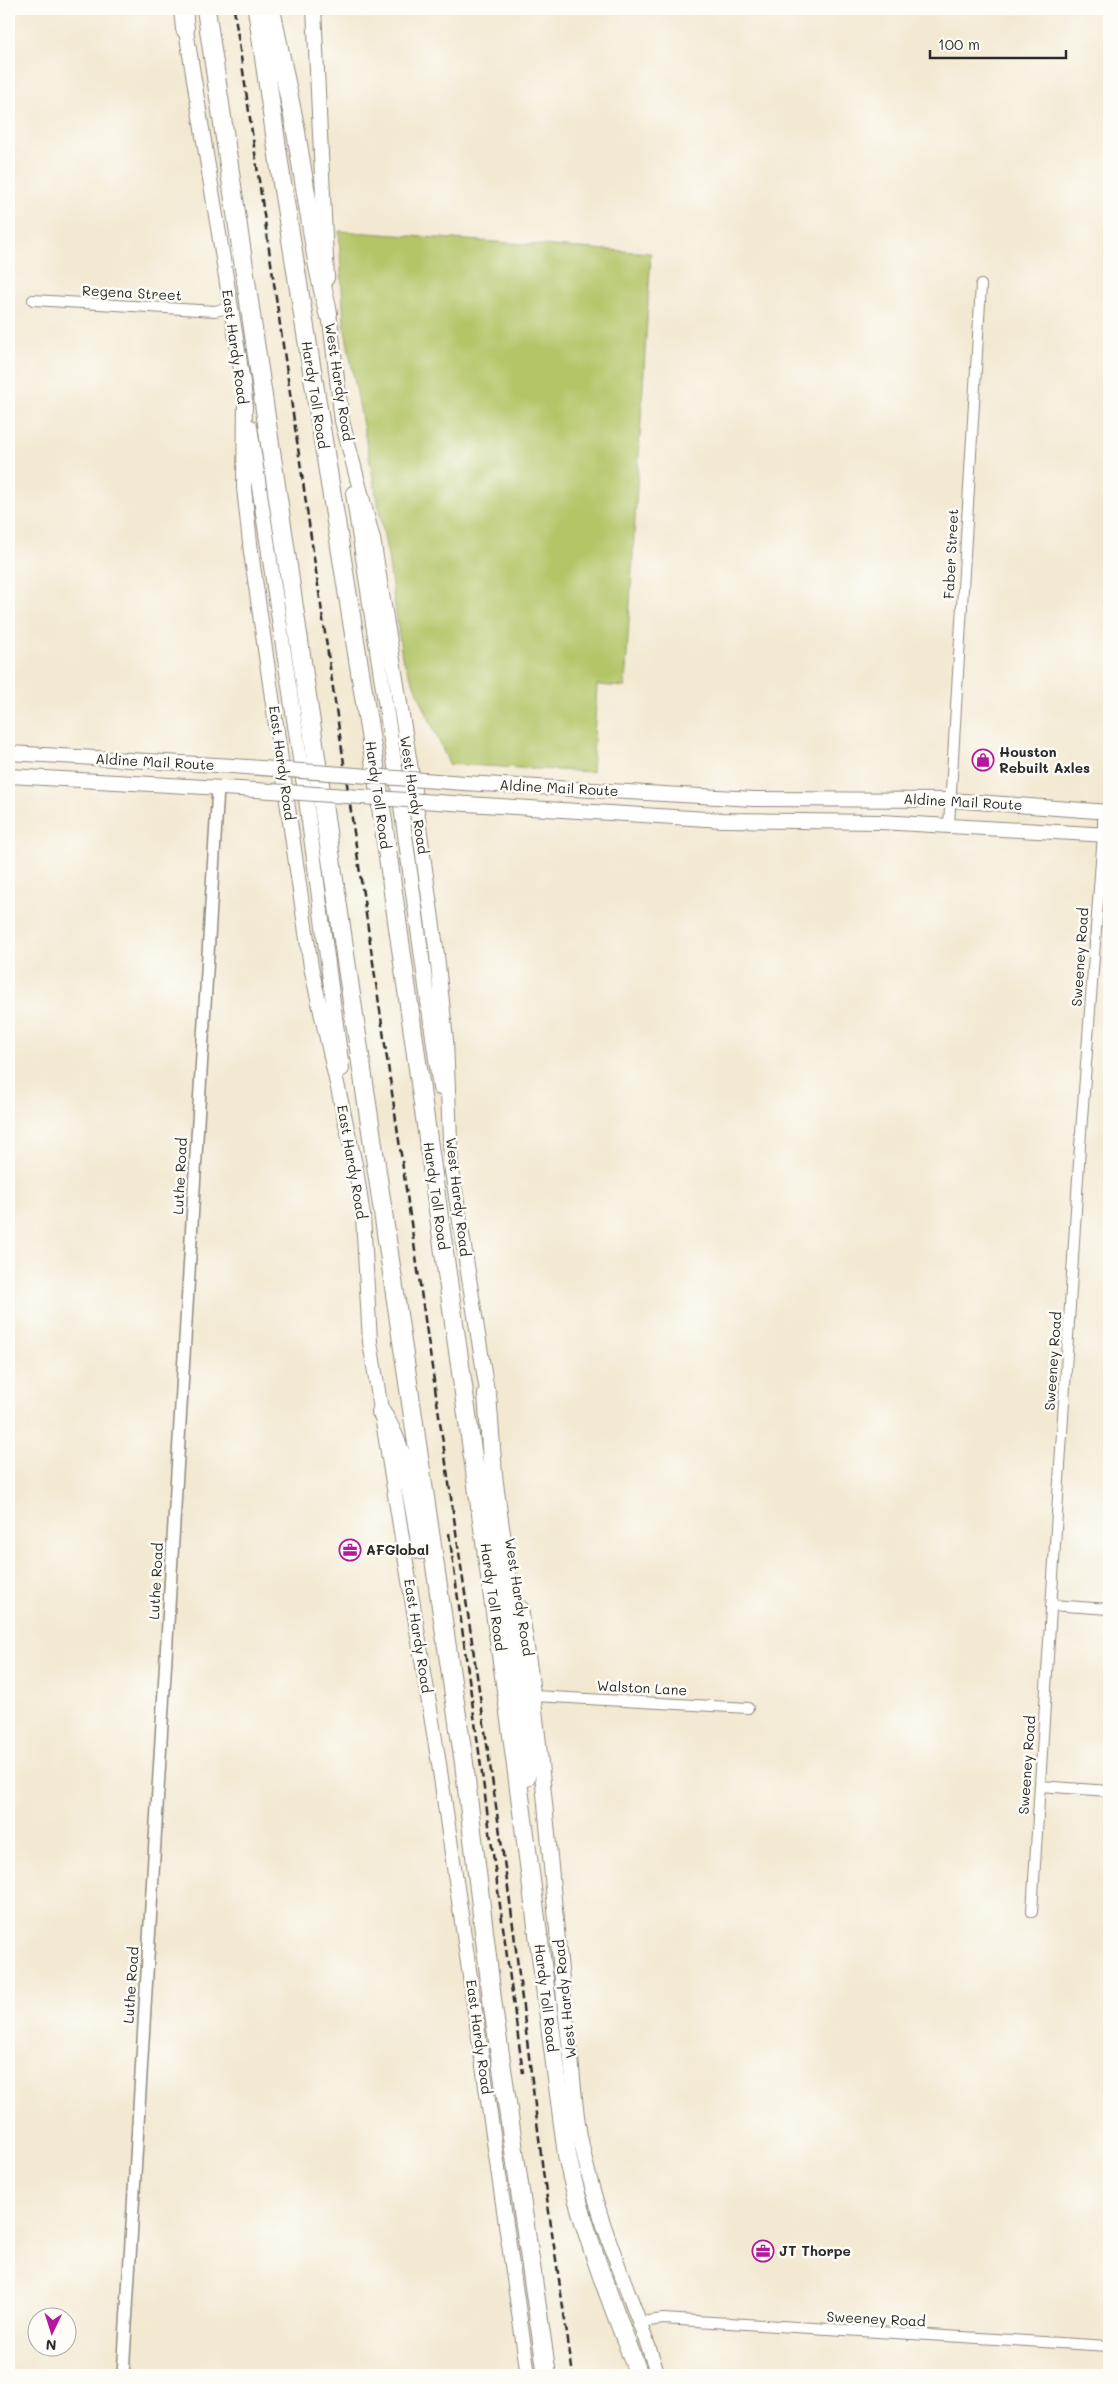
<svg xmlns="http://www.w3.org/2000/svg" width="1118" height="2384" font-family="Mali,sans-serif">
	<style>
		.pitch { fill: #b4c568; stroke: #70784a }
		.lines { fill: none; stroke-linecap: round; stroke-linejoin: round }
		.minor-casing { stroke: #8f8a7e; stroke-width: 12 }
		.tertiary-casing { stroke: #8f8a7e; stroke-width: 14 }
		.secondary-casing { stroke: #8f8a7e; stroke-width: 16 }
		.motorway-casing { stroke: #8f8a7e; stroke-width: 20 }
		.minor { stroke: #fff; stroke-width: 10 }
		.tertiary { stroke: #fff; stroke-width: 11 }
		.secondary { stroke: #fff; stroke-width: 14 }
		.motorway { stroke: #fff; stroke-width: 18 }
		.rail { stroke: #2b2b2b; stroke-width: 2.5; stroke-dasharray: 8 4; stroke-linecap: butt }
		.secondary-bridge-casing { stroke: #8f8a7e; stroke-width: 16; stroke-linecap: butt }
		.secondary-bridge { stroke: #fff; stroke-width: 14 }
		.labels { text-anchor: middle; stroke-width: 5; stroke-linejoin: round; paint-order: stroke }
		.street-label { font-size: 14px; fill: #2b2b2b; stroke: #fdfcf7 }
		.poi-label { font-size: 14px; font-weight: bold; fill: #2b2b2b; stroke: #fdfcf7; text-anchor: start }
	</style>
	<rect width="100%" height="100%" fill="#fdfcf7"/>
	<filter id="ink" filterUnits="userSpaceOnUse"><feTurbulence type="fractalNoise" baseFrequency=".02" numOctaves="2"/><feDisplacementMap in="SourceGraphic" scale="10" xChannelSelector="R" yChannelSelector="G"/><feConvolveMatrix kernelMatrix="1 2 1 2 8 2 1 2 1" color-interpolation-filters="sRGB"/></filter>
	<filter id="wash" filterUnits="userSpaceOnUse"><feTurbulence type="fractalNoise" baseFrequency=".0096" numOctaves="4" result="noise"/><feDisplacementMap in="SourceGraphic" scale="20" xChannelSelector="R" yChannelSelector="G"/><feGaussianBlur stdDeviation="1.12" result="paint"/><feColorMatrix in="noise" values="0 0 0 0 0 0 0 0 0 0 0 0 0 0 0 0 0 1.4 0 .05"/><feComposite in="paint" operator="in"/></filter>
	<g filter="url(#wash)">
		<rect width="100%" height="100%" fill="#f3e9d2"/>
		<path class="pitch" d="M 339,231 L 651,253 L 625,687 L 597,685 L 592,772 L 449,764 L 402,657 L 388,557 L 344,325 Z"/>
	</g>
	<g filter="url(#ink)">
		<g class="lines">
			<g class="minor-casing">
				<path id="minor" d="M 33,300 L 215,311 L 229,308
					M 949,825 L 981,285
					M 1051,1605 L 1109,1609
					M 534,1696 L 748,1708
					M 1040,1786 L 1109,1791
					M 1032,1912 L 1080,1146 L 1103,834 L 1103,811
					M 641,2322 L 663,2319 L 1109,2346"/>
			</g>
			<g class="tertiary-casing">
				<path id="tertiary" d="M 123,2375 L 218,788"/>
			</g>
			<g class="secondary-casing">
				<path id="secondary" d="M 314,9 L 327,278
					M 184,18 L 243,382 L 245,400 L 244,488 L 251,552 L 311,967 L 356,1169 L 363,1216 L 370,1342 L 439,1764 L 528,2375
					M 328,304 L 342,421 L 373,539 L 412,776 L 437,955 L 446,1040 L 451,1165 L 489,1404
					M 250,427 L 305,792 L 342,1069
					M 353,493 L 400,799 L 440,1088
					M 9,753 L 233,766
					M 9,776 L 240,789
					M 464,783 L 754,799 L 950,800 L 1109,812
					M 467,804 L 722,820 L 880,822 L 1109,835
					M 521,1608 C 544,1750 551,1893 568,2034 C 573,2068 574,2103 580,2136 C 595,2219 632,2295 658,2375"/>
			</g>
			<g class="motorway-casing">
				<path id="motorway" d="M 183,9 L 185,29
					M 206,9 L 464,1763 L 493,2007 L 547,2375
					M 257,9 L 282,183 L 376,772 L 507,1697 L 567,2155 C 582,2231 612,2303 639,2375
					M 271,9 L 295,126 L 318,267 L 328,313
					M 487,1394 C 489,1421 491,1448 493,1474 C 504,1575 530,1675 526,1777
					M 381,1412 C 405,1448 415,1506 421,1550"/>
			</g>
			<use href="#minor" class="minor"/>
			<use href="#tertiary" class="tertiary"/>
			<use href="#secondary" class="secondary"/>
			<use href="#motorway" class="motorway"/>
			<path class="rail" d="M 234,9 L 511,1909 L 543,2171 L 573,2375
				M 449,1533 L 523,2073"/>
			<g class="secondary-bridge-casing">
				<path id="secondary-bridge" d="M 233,766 L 464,783
					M 240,789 L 467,804"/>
			</g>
			<use href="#secondary-bridge" class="secondary-bridge"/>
		</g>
	</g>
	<defs>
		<g id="shop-ring" transform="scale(1.125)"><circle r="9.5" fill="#fdfcf7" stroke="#b5179e" stroke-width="1.5"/><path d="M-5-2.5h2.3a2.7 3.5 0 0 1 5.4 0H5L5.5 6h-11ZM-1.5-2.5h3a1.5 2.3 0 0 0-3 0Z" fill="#b5179e"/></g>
		<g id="office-ring" transform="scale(1.125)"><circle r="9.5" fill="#fdfcf7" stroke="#b5179e" stroke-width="1.5"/><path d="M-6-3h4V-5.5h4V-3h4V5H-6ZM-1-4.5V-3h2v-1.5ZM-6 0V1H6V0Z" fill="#b5179e"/></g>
	</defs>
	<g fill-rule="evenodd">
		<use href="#shop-ring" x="983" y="760"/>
		<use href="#office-ring" x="350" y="1550"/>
		<use href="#office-ring" x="763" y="2251"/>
	</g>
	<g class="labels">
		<g class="street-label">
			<text transform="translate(132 293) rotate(3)" y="5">Regena Street</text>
			<text transform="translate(235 347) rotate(82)" y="5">East Hardy Road</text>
			<text transform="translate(339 382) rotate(81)" y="5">West Hardy Road</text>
			<text transform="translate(315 395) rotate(81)" y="5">Hardy Toll Road</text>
			<text transform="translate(951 554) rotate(-87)" y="5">Faber Street</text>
			<text transform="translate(155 762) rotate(3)" y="5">Aldine Mail Route</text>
			<text transform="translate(282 763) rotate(82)" y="5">East Hardy Road</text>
			<text transform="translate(559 788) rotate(3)" y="5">Aldine Mail Route</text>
			<text transform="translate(378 795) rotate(82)" y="5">Hardy Toll Road</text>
			<text transform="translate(414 795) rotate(81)" y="5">West Hardy Road</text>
			<text transform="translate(963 802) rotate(3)" y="5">Aldine Mail Route</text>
			<text transform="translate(1080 957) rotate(-86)" y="5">Sweeney Road</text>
			<text transform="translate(352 1162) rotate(80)" y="5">East Hardy Road</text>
			<text transform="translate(180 1176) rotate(-87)" y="5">Luthe Road</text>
			<text transform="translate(436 1196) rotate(82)" y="5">Hardy Toll Road</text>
			<text transform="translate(458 1197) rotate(83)" y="5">West Hardy Road</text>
			<text transform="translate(1053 1361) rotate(-86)" y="5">Sweeney Road</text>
			<text transform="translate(156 1581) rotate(-87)" y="5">Luthe Road</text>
			<text transform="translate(493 1597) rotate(82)" y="5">Hardy Toll Road</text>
			<text transform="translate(519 1597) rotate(81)" y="5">West Hardy Road</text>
			<text transform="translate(418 1636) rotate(81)" y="5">East Hardy Road</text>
			<text transform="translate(642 1688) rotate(3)" y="5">Walston Lane</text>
			<text transform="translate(1027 1765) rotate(-86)" y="5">Sweeney Road</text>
			<text transform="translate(131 1985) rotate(-86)" y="5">Luthe Road</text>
			<text transform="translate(546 1998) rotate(83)" y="5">Hardy Toll Road</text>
			<text transform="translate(565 1999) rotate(-96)" y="5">West Hardy Road</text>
			<text transform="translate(479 2037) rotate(82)" y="5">East Hardy Road</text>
			<text transform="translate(876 2319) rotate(3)" y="5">Sweeney Road</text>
		</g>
		<g class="poi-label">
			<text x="999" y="757">Houston<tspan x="999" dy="16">Rebuilt Axles</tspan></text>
			<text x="366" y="1555">AFGlobal</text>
			<text x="779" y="2256">JT Thorpe</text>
		</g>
	</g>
	<rect width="1118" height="2384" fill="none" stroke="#fdfcf7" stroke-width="30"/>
	<g transform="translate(52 2332) rotate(184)"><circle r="24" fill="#fdfcf7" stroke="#a9a8a5"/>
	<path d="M0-4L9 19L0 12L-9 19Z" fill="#b5179e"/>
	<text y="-8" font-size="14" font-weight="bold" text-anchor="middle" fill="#2b2b2b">N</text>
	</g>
	<path d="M930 50v8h136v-8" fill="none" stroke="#2b2b2b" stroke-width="2.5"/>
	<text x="938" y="50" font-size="15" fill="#2b2b2b" stroke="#fdfcf7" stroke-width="4" paint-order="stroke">100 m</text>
</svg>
